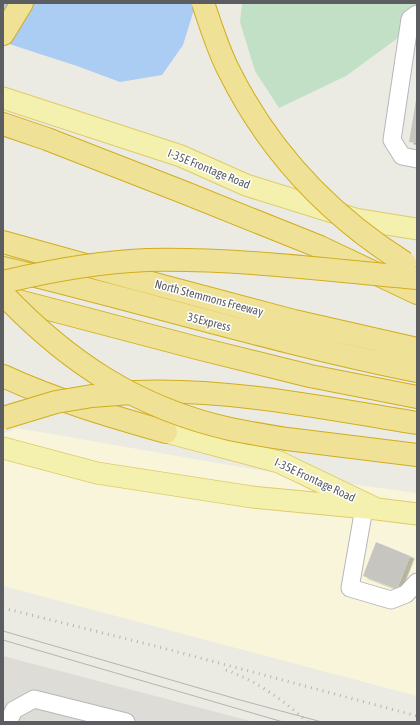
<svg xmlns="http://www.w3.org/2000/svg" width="420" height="725" font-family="'Asap Condensed',sans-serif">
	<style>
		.commercial { fill: #f9f5da }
		.industrial { fill: #dddcd7 }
		.green { fill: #c2e0c5 }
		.water { fill: #abccf3 }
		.building { fill: #c7c5bf; filter: url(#shadow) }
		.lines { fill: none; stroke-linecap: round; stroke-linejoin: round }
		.minor-casing { stroke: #b5b7bb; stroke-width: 19 }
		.major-casing { stroke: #dfcb69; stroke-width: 23 }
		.highway-casing { stroke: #d2ad1d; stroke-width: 24 }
		.minor { stroke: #fff; stroke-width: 17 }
		.major { stroke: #f4f1af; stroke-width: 21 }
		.highway { stroke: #efe296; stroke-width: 22 }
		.tram { stroke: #b3b4b4; stroke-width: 1 }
		.rail { stroke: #b3b4b4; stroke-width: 3; stroke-dasharray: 1 5; stroke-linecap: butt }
		.highway-bridge-casing { stroke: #d2ad1d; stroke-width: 24; stroke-linecap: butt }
		.highway-bridge { stroke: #efe296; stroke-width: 22 }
		.labels { text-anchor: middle; stroke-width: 3; stroke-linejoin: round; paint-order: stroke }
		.street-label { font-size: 12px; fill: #5b5d61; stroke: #fff }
	</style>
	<defs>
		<filter id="shadow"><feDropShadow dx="4.5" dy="2.5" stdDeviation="0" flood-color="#0004"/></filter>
	</defs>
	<rect width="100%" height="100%" fill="#ecebe3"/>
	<path class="commercial" d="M 17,428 L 292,476 L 417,493 L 417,696 L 3,586 L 3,434 Z"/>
	<path class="industrial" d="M 3,656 L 254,722 L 3,722 Z"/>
	<path class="green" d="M 242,3 L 417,3 L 417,24 L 346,76 L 279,108 L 255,71 L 240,22 Z"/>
	<path class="water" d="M 3,3 L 196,3 L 183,45 L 162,75 L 120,82 L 77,66 L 3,42 Z"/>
	<path class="building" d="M 416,100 L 417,100 L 417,143 L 409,142 Z
		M 376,542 L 410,556 L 397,589 L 363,576 Z"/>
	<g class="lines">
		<g class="minor-casing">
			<path id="minor" d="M 417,14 L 410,19 L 392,140 L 402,156 L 417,159
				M 364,508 L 350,588 L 391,600 L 406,594 L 417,582
				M 8,722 L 14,710 L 34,699 L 126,722"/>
		</g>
		<g class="major-casing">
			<path id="major" d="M 3,98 L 181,156 L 246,185 L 355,219 L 417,229
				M 166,432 L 279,462 L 377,509 L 417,514
				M 3,448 L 97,473 L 252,497 L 377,509"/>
		</g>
		<g class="highway-casing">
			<path id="highway" d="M 3,34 L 22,3
				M 3,124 L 47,139 L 183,192 L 320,247 L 417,293
				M 3,242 L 125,276 L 294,321 L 417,349
				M 3,268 C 141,301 277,343 417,371
				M 3,297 L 197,348 L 310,376 L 417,397
				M 3,376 C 55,400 110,416 166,432
				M 134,392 C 229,388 324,408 417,423
				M 287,439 L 417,455"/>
		</g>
		<use href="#minor" class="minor"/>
		<use href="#major" class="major"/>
		<use href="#highway" class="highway"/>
		<path class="tram" d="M 3,631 L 240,700 L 322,722
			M 3,640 L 283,722"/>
		<path class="rail" d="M 3,608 L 159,647 L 417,716
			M 226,670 C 255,680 285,701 307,722"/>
		<g class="highway-bridge-casing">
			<path id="highway-bridge" d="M 203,3 C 211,26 218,50 229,71 C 269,152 329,215 405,263
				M 3,282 C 49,271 99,262 147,260 C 237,258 327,270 417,278
				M 3,294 C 68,362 137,408 230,429 C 249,433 268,436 287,439
				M 3,418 L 56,402 L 92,396 L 131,393"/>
		</g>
		<use href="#highway-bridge" class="highway-bridge"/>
	</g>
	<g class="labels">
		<g class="street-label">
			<text transform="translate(209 169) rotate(22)" y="4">I-35E Frontage Road</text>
			<text transform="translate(209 298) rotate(15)" y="4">North Stemmons Freeway</text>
			<text transform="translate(209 322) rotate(14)" y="4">35Express</text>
			<text transform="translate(315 480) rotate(25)" y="4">I-35E Frontage Road</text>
		</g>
	</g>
	<rect width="420" height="725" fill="none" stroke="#5b5d61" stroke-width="8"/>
</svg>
